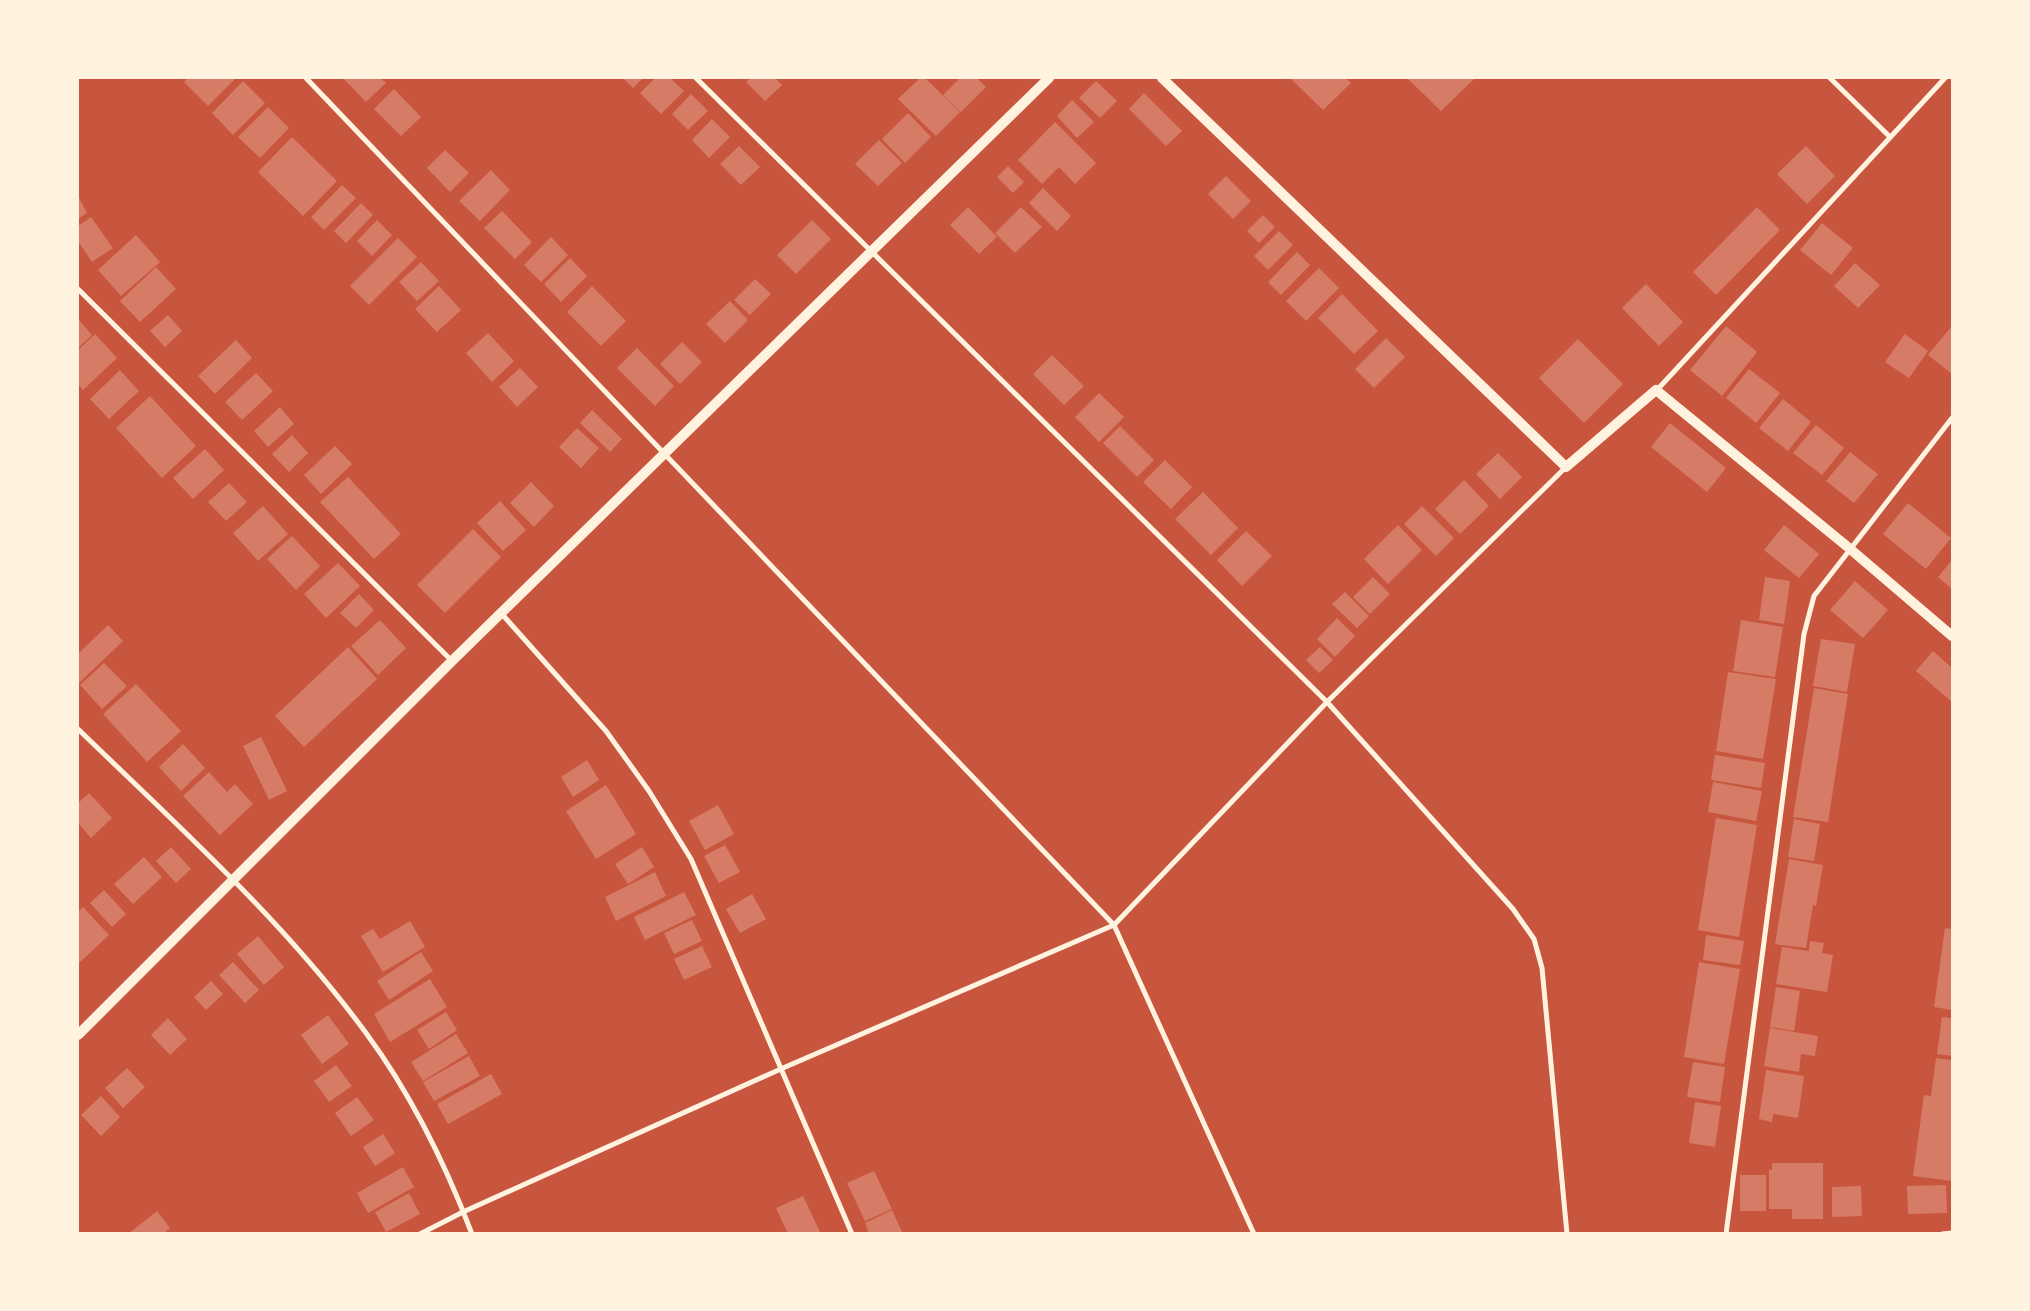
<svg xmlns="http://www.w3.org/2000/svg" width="2030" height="1311" font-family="'Playfair Display',serif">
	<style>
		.building { fill: #d67c66 }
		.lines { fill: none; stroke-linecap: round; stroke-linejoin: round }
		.minor { stroke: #fff3e0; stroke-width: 5 }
		.secondary { stroke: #fff3e0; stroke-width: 10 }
	</style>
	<rect width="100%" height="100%" fill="#c8553d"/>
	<path class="building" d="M 188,78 L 236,78 L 208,106 L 184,82 Z
		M 343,78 L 380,78 L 386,83 L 366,102 Z
		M 623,78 L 643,78 L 633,88 Z
		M 655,78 L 670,78 L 684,91 L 661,114 L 640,93 Z
		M 751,78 L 775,78 L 782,85 L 765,101 L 746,82 Z
		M 920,78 L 925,78 L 960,112 L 936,136 L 898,99 Z
		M 960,78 L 977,78 L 986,87 L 961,112 L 943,95 Z
		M 1290,78 L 1345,78 L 1351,83 L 1323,110 Z
		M 1407,78 L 1475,78 L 1441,111 Z
		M 243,81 L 265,103 L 233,135 L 212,113 Z
		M 1096,81 L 1117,101 L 1100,118 L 1079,98 Z
		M 394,89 L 421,117 L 401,136 L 374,109 Z
		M 1144,93 L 1182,131 L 1166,146 L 1129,109 Z
		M 691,94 L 708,111 L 688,130 L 672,114 Z
		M 1072,100 L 1094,122 L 1077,138 L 1057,116 Z
		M 268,107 L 289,128 L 260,158 L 238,137 Z
		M 908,113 L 931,137 L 905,163 L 882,139 Z
		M 712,119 L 730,137 L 709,158 L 692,140 Z
		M 1055,122 L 1096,163 L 1075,184 L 1059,167 L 1042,184 L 1018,160 Z
		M 292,137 L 337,181 L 303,216 L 258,172 Z
		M 879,140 L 902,163 L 878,186 L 855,164 Z
		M 739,146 L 760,167 L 741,185 L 720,164 Z
		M 1806,146 L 1835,176 L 1807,204 L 1777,174 Z
		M 445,150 L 469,173 L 450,192 L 427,168 Z
		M 1008,166 L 1024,182 L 1013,193 L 997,177 Z
		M 491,170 L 510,190 L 480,221 L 459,201 Z
		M 1226,176 L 1251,201 L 1233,219 L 1208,194 Z
		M 342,185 L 356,198 L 324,230 L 311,217 Z
		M 1043,188 L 1071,216 L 1057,231 L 1029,203 Z
		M 78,196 L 87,213 L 78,219 Z
		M 361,203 L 373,215 L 346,243 L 334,231 Z
		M 968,207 L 997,237 L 979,254 L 950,225 Z
		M 1021,207 L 1042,227 L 1015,253 L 995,233 Z
		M 1757,207 L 1780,230 L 1716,295 L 1693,272 Z
		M 502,211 L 532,242 L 515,259 L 484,228 Z
		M 1263,215 L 1275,227 L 1259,243 L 1247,231 Z
		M 91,217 L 113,248 L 92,262 L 78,241 L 78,226 Z
		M 377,220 L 392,235 L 372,256 L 357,241 Z
		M 812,220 L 831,239 L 796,274 L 777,255 Z
		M 1822,223 L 1853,248 L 1831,275 L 1800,250 Z
		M 1279,231 L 1293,245 L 1268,270 L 1254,256 Z
		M 136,235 L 160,262 L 121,296 L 98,270 Z
		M 551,237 L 568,255 L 541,282 L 524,265 Z
		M 398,238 L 417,257 L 369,305 L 350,286 Z
		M 1297,252 L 1310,265 L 1281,295 L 1268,282 Z
		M 570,258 L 587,276 L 561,302 L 544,284 Z
		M 421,262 L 439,281 L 417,301 L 399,282 Z
		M 1855,263 L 1880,285 L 1858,308 L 1834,286 Z
		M 156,267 L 176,289 L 140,322 L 120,301 Z
		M 1319,268 L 1339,288 L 1306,321 L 1286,301 Z
		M 755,279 L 771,294 L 750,315 L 734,300 Z
		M 1646,284 L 1683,322 L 1659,346 L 1622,308 Z
		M 439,286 L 461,310 L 437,332 L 415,309 Z
		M 592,286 L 626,321 L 601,346 L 567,312 Z
		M 1342,294 L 1378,331 L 1354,354 L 1318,318 Z
		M 730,301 L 748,320 L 725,343 L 706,324 Z
		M 168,315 L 182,331 L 165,347 L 150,331 Z
		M 78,319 L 92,335 L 78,348 Z
		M 1726,326 L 1757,352 L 1722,396 L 1690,370 Z
		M 1951,327 L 1952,328 L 1952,374 L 1928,355 Z
		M 488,333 L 514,361 L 492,382 L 466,353 Z
		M 95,334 L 117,358 L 83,390 L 78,384 L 78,350 Z
		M 1905,334 L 1928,351 L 1909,378 L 1885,362 Z
		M 1386,338 L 1405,357 L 1374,388 L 1355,369 Z
		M 1578,339 L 1623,384 L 1584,423 L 1539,378 Z
		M 236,340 L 252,358 L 215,394 L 198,376 Z
		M 682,342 L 702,362 L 680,384 L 660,364 Z
		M 637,348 L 674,386 L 655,406 L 617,368 Z
		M 1052,355 L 1084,386 L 1064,405 L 1033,374 Z
		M 520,368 L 538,387 L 517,407 L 499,387 Z
		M 1749,369 L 1780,393 L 1756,423 L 1726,398 Z
		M 120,370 L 139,391 L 109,419 L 90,399 Z
		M 256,373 L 273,391 L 242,420 L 225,402 Z
		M 1099,393 L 1124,417 L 1099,442 L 1075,417 Z
		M 150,396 L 196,446 L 162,478 L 116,428 Z
		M 1783,399 L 1811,422 L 1788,451 L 1759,428 Z
		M 280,407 L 294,424 L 268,447 L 254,431 Z
		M 592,410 L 622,439 L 610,452 L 580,423 Z
		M 1670,423 L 1726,468 L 1707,492 L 1651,447 Z
		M 1816,425 L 1844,448 L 1822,475 L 1793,453 Z
		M 1120,426 L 1154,460 L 1137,477 L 1103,443 Z
		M 577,428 L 599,448 L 581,468 L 559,447 Z
		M 292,435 L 308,453 L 289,472 L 272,454 Z
		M 335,446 L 352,464 L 321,494 L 304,475 Z
		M 205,449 L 224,470 L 193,499 L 173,478 Z
		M 1850,452 L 1878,474 L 1854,503 L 1826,481 Z
		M 1498,453 L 1522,477 L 1500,499 L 1476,474 Z
		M 1165,460 L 1192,487 L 1171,509 L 1143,482 Z
		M 348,477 L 401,534 L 374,559 L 320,502 Z
		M 1464,480 L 1489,506 L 1460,534 L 1435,509 Z
		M 531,482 L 554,506 L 534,527 L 510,503 Z
		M 229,483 L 247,502 L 226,521 L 208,502 Z
		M 1203,492 L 1238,528 L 1211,555 L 1175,519 Z
		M 500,501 L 526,530 L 503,551 L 477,523 Z
		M 1908,503 L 1951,538 L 1926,569 L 1883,534 Z
		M 263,506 L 288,534 L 258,561 L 233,533 Z
		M 1422,506 L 1454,538 L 1436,556 L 1404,524 Z
		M 1398,525 L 1422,550 L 1388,584 L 1364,559 Z
		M 1784,525 L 1819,554 L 1799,578 L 1764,550 Z
		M 473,529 L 501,557 L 445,613 L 417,585 Z
		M 1246,531 L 1272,556 L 1242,586 L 1217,560 Z
		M 292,536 L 320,566 L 296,590 L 267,559 Z
		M 1952,560 L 1952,589 L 1938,577 Z
		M 338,563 L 360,586 L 326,618 L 304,594 Z
		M 1373,577 L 1390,594 L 1370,614 L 1353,597 Z
		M 1765,577 L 1790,581 L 1784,624 L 1759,620 Z
		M 1855,581 L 1888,610 L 1863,638 L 1830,610 Z
		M 1345,592 L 1369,616 L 1357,628 L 1332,604 Z
		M 359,594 L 374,610 L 356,628 L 340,613 Z
		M 1337,618 L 1355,636 L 1335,657 L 1317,639 Z
		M 380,620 L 406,648 L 378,675 L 351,646 Z
		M 1741,620 L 1783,627 L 1775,677 L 1733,671 Z
		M 108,625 L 123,641 L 78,684 L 78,654 Z
		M 1821,639 L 1855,644 L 1847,692 L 1813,686 Z
		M 348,647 L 377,679 L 304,747 L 275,716 Z
		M 1320,647 L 1333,660 L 1319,673 L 1306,660 Z
		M 1933,651 L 1952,668 L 1952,702 L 1916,671 Z
		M 104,663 L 127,686 L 102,709 L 80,685 Z
		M 1728,672 L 1776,679 L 1763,759 L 1716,751 Z
		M 136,684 L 181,731 L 147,762 L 103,714 Z
		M 1814,688 L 1848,694 L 1828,822 L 1793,817 Z
		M 261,737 L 287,791 L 269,800 L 243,746 Z
		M 183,744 L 205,768 L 181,791 L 159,767 Z
		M 1715,755 L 1765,763 L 1761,788 L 1711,780 Z
		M 587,760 L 599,780 L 573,797 L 561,777 Z
		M 209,772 L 227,792 L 235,784 L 253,804 L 220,835 L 183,796 Z
		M 1713,782 L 1762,791 L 1756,821 L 1708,812 Z
		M 606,785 L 636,834 L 596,859 L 566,811 Z
		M 89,793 L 112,818 L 91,838 L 78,823 L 78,803 Z
		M 718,805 L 734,834 L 705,850 L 689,821 Z
		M 1716,818 L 1757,825 L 1739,937 L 1698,930 Z
		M 1794,819 L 1820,824 L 1814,861 L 1788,857 Z
		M 725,845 L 740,872 L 719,883 L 704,856 Z
		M 171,847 L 191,869 L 176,883 L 156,861 Z
		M 642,847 L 654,867 L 628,884 L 615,864 Z
		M 144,857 L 162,877 L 133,904 L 114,884 Z
		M 1789,859 L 1823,865 L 1816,906 L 1813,905 L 1806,948 L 1775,944 Z
		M 655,872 L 666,896 L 616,921 L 605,897 Z
		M 104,890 L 126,914 L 112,927 L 90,903 Z
		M 684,892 L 696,915 L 645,940 L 634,917 Z
		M 752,894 L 766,919 L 740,933 L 726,909 Z
		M 83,907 L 109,935 L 78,964 L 78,912 Z
		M 692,920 L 702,941 L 674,954 L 664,933 Z
		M 410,921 L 425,947 L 383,972 L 361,936 L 373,929 L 380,939 Z
		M 1945,928 L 1952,929 L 1952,1010 L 1934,1007 Z
		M 1706,935 L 1744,941 L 1740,965 L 1703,960 Z
		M 258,936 L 284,967 L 264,985 L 237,954 Z
		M 1810,941 L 1824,943 L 1822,953 L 1833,955 L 1827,992 L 1776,984 L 1782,947 L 1809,951 Z
		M 702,946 L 712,967 L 684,980 L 674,959 Z
		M 421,952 L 433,971 L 389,1000 L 377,981 Z
		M 233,962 L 259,990 L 245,1003 L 219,975 Z
		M 1699,962 L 1740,969 L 1724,1064 L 1684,1057 Z
		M 430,979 L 447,1007 L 390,1042 L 374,1014 Z
		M 211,981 L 223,994 L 206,1010 L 194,997 Z
		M 1776,987 L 1800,991 L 1794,1031 L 1770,1027 Z
		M 446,1012 L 457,1030 L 429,1049 L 417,1030 Z
		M 328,1015 L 349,1044 L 322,1064 L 301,1035 Z
		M 1942,1017 L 1952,1018 L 1952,1056 L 1937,1054 Z
		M 168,1018 L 187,1039 L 170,1055 L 151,1035 Z
		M 1770,1028 L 1818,1036 L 1815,1056 L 1801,1054 L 1799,1072 L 1764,1066 Z
		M 456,1034 L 468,1053 L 423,1081 L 411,1062 Z
		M 469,1056 L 480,1076 L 434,1101 L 423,1082 Z
		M 1936,1058 L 1952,1060 L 1952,1181 L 1913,1176 L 1924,1095 L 1931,1096 Z
		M 1693,1062 L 1725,1067 L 1720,1102 L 1687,1097 Z
		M 336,1065 L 352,1086 L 329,1102 L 314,1081 Z
		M 127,1068 L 145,1087 L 123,1108 L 105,1088 Z
		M 1766,1070 L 1804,1076 L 1798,1118 L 1773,1114 L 1772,1122 L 1759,1119 Z
		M 491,1074 L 502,1094 L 448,1124 L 437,1104 Z
		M 101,1096 L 120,1117 L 101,1136 L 81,1115 Z
		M 357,1097 L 374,1120 L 351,1136 L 335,1113 Z
		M 1695,1102 L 1721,1106 L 1715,1147 L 1689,1143 Z
		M 383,1134 L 395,1153 L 375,1166 L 363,1147 Z
		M 1772,1163 L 1823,1163 L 1823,1219 L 1792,1219 L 1792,1209 L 1769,1209 L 1769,1170 L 1772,1170 Z
		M 403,1167 L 414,1187 L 368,1213 L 357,1193 Z
		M 874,1171 L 892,1209 L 865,1221 L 847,1183 Z
		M 1740,1175 L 1766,1175 L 1766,1211 L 1740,1211 Z
		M 1946,1185 L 1947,1213 L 1908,1214 L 1907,1186 Z
		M 1861,1186 L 1862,1216 L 1832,1217 L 1832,1187 Z
		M 409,1193 L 420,1214 L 386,1232 L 375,1212 Z
		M 803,1196 L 821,1234 L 788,1234 L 776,1208 Z
		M 892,1210 L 903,1234 L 869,1234 L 865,1223 Z
		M 157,1211 L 170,1228 L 163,1234 L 128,1234 Z"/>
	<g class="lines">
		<path class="minor" d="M 306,78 L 1114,925 L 1254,1234
			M 696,78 L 1327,702 L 1513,909 L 1534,939 L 1542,968 L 1567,1234
			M 1830,78 L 1889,136
			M 78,289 L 452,661
			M 1657,390 L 1945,78
			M 501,613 L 606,731 L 649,791 L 691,859 L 852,1234
			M 78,729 C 178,826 283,920 366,1033 C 411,1094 445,1163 472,1234
			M 420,1234 L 463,1212 L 783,1068 L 1114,925 L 1327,702 L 1566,467
			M 1726,1234 L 1804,634 L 1814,596 L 1952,418
			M 1942,1234 L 1952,1233"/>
		<path class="secondary" d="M 1162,78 L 1566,467 L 1656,390 L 1849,548 L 1952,636
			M 78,1035 L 452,661 L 1049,78"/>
	</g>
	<rect width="2030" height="1311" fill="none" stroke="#fff3e0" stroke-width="158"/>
</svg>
